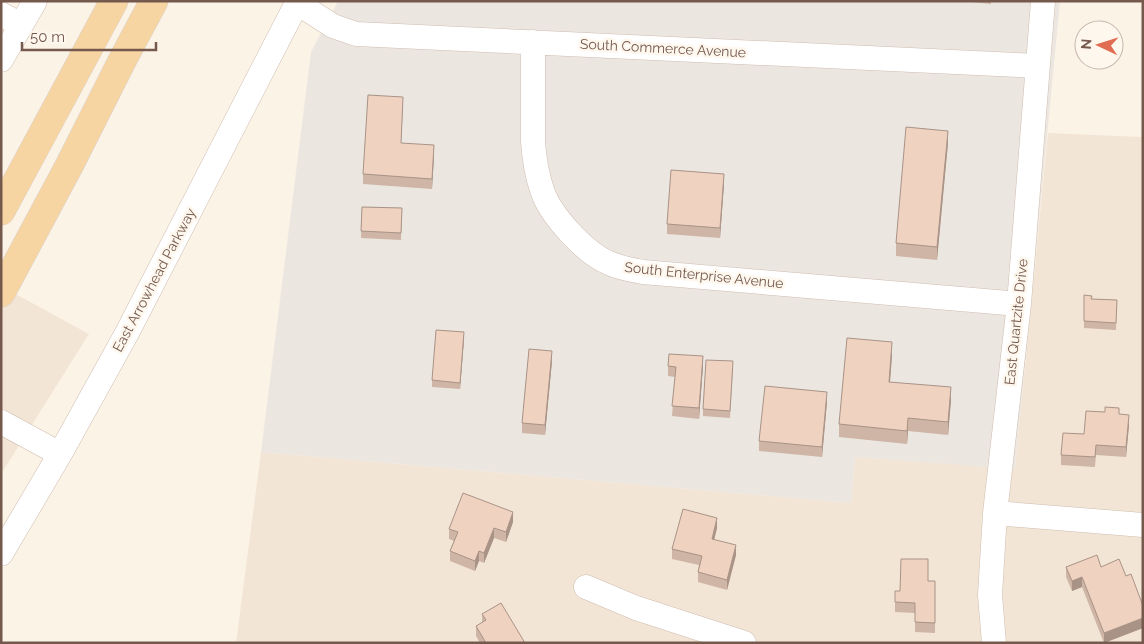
<svg xmlns="http://www.w3.org/2000/svg" width="1144" height="644" font-family="Raleway,sans-serif">
	<style>
		.residential { fill: #f3e5d6 }
		.industrial { fill: #ece6e1 }
		.lines { fill: none; stroke-linecap: round; stroke-linejoin: round }
		.minor-casing { stroke: #cfbdb0; stroke-width: 25 }
		.major-casing { stroke: #d8d1cd; stroke-width: 29 }
		.minor { stroke: #fff; stroke-width: 24 }
		.major { stroke: #f7d5a3; stroke-width: 28 }
		.wall { fill: #ceb5a5 }
		.shaded-wall { fill: #a89386 }
		.building { fill: #f0d2c0; stroke: #a89386 }
		.labels { text-anchor: middle; stroke-width: 5; stroke-linejoin: round; paint-order: stroke }
		.street-label { font-size: 14px; fill: #75594c; stroke: #fef7ee }
	</style>
	<rect width="100%" height="100%" fill="#fcf3e7"/>
	<path class="residential" d="M 1048,133 L 1143,137 L 1143,643 L 236,643 L 261,452 L 851,503 L 855,457 L 1015,468 Z
		M 1,286 L 89,334 L 1,474 Z"/>
	<path class="industrial" d="M 338,1 L 1060,1 L 1015,469 L 855,457 L 851,503 L 261,452 L 311,52 Z"/>
	<g class="lines">
		<g class="minor-casing">
			<path id="minor" d="M 297,3 L 333,26 L 356,34 L 1037,66
				M 1,14 L 21,25
				M 533,42 L 533,141 C 534,157 537,175 542,190 C 550,215 585,253 609,263 C 620,268 632,270 643,272 L 1019,304
				M 1,60 L 35,1
				M 1,422 L 60,454
				M 995,513 L 1143,525
				M 1,554 L 60,454 L 127,333 L 298,1
				M 586,587 L 636,608 L 744,643
				M 994,643 L 990,595 L 995,513 L 1019,304 L 1043,1"/>
		</g>
		<g class="major-casing">
			<path id="major" d="M 1,211 L 114,1
				M 1,293 L 69,166 L 124,57 L 154,1"/>
		</g>
		<use href="#minor" class="minor"/>
		<use href="#major" class="major"/>
	</g>
	<path class="wall" d="M 962,1 L 991,1 L 991,4 Z
		M 403,107 L 401,143 L 434,155 L 432,189 L 363,184 L 363,174 Z
		M 948,143 L 937,260 L 896,256 L 896,243 Z
		M 724,184 L 720,238 L 667,234 L 667,224 Z
		M 362,207 L 402,208 L 401,240 L 361,238 Z
		M 1084,295 L 1092,299 L 1117,300 L 1116,330 L 1084,328 Z
		M 464,339 L 460,389 L 432,387 L 432,380 Z
		M 892,355 L 890,382 L 951,400 L 948,435 L 908,431 L 907,444 L 839,437 L 839,424 Z
		M 552,361 L 545,435 L 522,433 L 522,423 Z
		M 668,366 L 703,366 L 699,419 L 672,416 L 675,377 L 668,376 Z
		M 733,368 L 730,418 L 703,416 L 703,409 Z
		M 827,402 L 822,457 L 759,451 L 759,441 Z
		M 1119,414 L 1129,425 L 1126,457 L 1096,455 L 1095,467 L 1061,465 L 1061,455 L 1084,434 Z
		M 513,522 L 506,542 L 494,538 L 484,563 L 479,561 L 475,571 L 450,561 L 450,551 L 454,541 L 449,539 L 449,529 Z
		M 717,528 L 714,539 L 736,555 L 727,590 L 698,582 L 698,572 L 699,565 L 672,559 L 672,549 Z
		M 1066,567 L 1101,567 L 1126,576 L 1143,606 L 1143,628 L 1104,643 L 1082,587 L 1072,591 L 1066,577 Z
		M 928,581 L 935,581 L 935,633 L 915,632 L 915,613 L 895,612 L 895,591 L 900,591 Z
		M 482,614 L 525,643 L 480,643 L 476,636 L 476,626 L 482,623 Z"/>
	<path class="shaded-wall" d="M 948,131 L 948,143 L 937,260 L 937,247 Z
		M 434,145 L 434,155 L 432,189 L 432,179 Z
		M 724,174 L 724,184 L 720,238 L 720,228 Z
		M 464,332 L 464,339 L 460,389 L 460,383 Z
		M 892,342 L 892,355 L 889,395 L 889,382 Z
		M 552,351 L 552,361 L 545,435 L 545,425 Z
		M 703,356 L 703,366 L 699,419 L 699,408 Z
		M 951,387 L 951,400 L 948,435 L 948,422 Z
		M 827,392 L 827,402 L 822,457 L 822,447 Z
		M 1129,415 L 1129,425 L 1126,457 L 1126,447 Z
		M 908,418 L 908,431 L 907,444 L 907,431 Z
		M 513,512 L 513,522 L 506,542 L 506,532 Z
		M 717,518 L 717,528 L 712,549 L 712,539 Z
		M 494,528 L 494,538 L 484,563 L 484,553 Z
		M 736,545 L 736,555 L 727,590 L 727,580 Z
		M 479,551 L 479,561 L 475,571 L 475,561 Z
		M 1082,577 L 1082,587 L 1072,591 L 1072,581 Z
		M 1143,618 L 1143,628 L 1104,643 L 1104,633 Z"/>
	<path class="building" d="M 368,95 L 403,97 L 401,143 L 434,145 L 432,179 L 363,174 Z
		M 906,127 L 948,131 L 937,247 L 896,243 Z
		M 671,170 L 724,174 L 720,228 L 667,224 Z
		M 362,207 L 402,208 L 401,233 L 361,231 Z
		M 1084,295 L 1092,296 L 1091,299 L 1117,300 L 1116,323 L 1084,321 Z
		M 436,330 L 464,332 L 460,383 L 432,380 Z
		M 847,338 L 892,342 L 889,382 L 951,387 L 948,422 L 908,418 L 907,431 L 839,424 Z
		M 529,349 L 552,351 L 545,425 L 522,423 Z
		M 669,354 L 703,356 L 699,408 L 672,406 L 676,367 L 668,366 Z
		M 706,360 L 733,361 L 730,411 L 703,409 Z
		M 765,386 L 827,392 L 822,447 L 759,441 Z
		M 1105,407 L 1119,408 L 1119,414 L 1129,415 L 1126,447 L 1096,445 L 1095,457 L 1061,455 L 1063,433 L 1084,434 L 1086,411 L 1105,412 Z
		M 463,493 L 513,512 L 506,532 L 494,528 L 484,553 L 479,551 L 475,561 L 450,551 L 458,532 L 449,529 Z
		M 683,509 L 717,518 L 712,539 L 736,545 L 727,580 L 698,572 L 702,556 L 672,549 Z
		M 1097,555 L 1101,567 L 1119,559 L 1126,576 L 1131,574 L 1143,606 L 1143,618 L 1104,633 L 1082,577 L 1072,581 L 1066,567 Z
		M 901,559 L 928,559 L 928,581 L 935,581 L 935,623 L 915,622 L 915,603 L 895,602 L 895,591 L 900,591 Z
		M 501,603 L 525,643 L 486,643 L 476,626 L 486,620 L 482,614 Z"/>
	<g class="labels">
		<g class="street-label">
			<text transform="translate(663 48) rotate(3)" y="5">South Commerce Avenue</text>
			<text transform="translate(704 275) rotate(6)" y="5">South Enterprise Avenue</text>
			<text transform="translate(154 280) rotate(-62)" y="5">East Arrowhead Parkway</text>
			<text transform="translate(1016 322) rotate(-84)" y="5">East Quartzite Drive</text>
		</g>
	</g>
	<rect width="1144" height="644" fill="none" stroke="#75594c" stroke-width="5"/>
	<g transform="translate(1099 45) rotate(274)"><circle r="24" fill="#fef7ee" stroke="#c7b8ad"/>
	<path d="M0-4L9 19L0 12L-9 19Z" fill="#e06d51"/>
	<text y="-8" font-size="14" font-weight="bold" text-anchor="middle" fill="#75594c">N</text>
	</g>
	<path d="M22 42v8h134v-8" fill="none" stroke="#75594c" stroke-width="2.5"/>
	<text x="30" y="42" font-size="15" fill="#75594c" stroke="#fef7ee" stroke-width="4" paint-order="stroke">50 m</text>
</svg>
